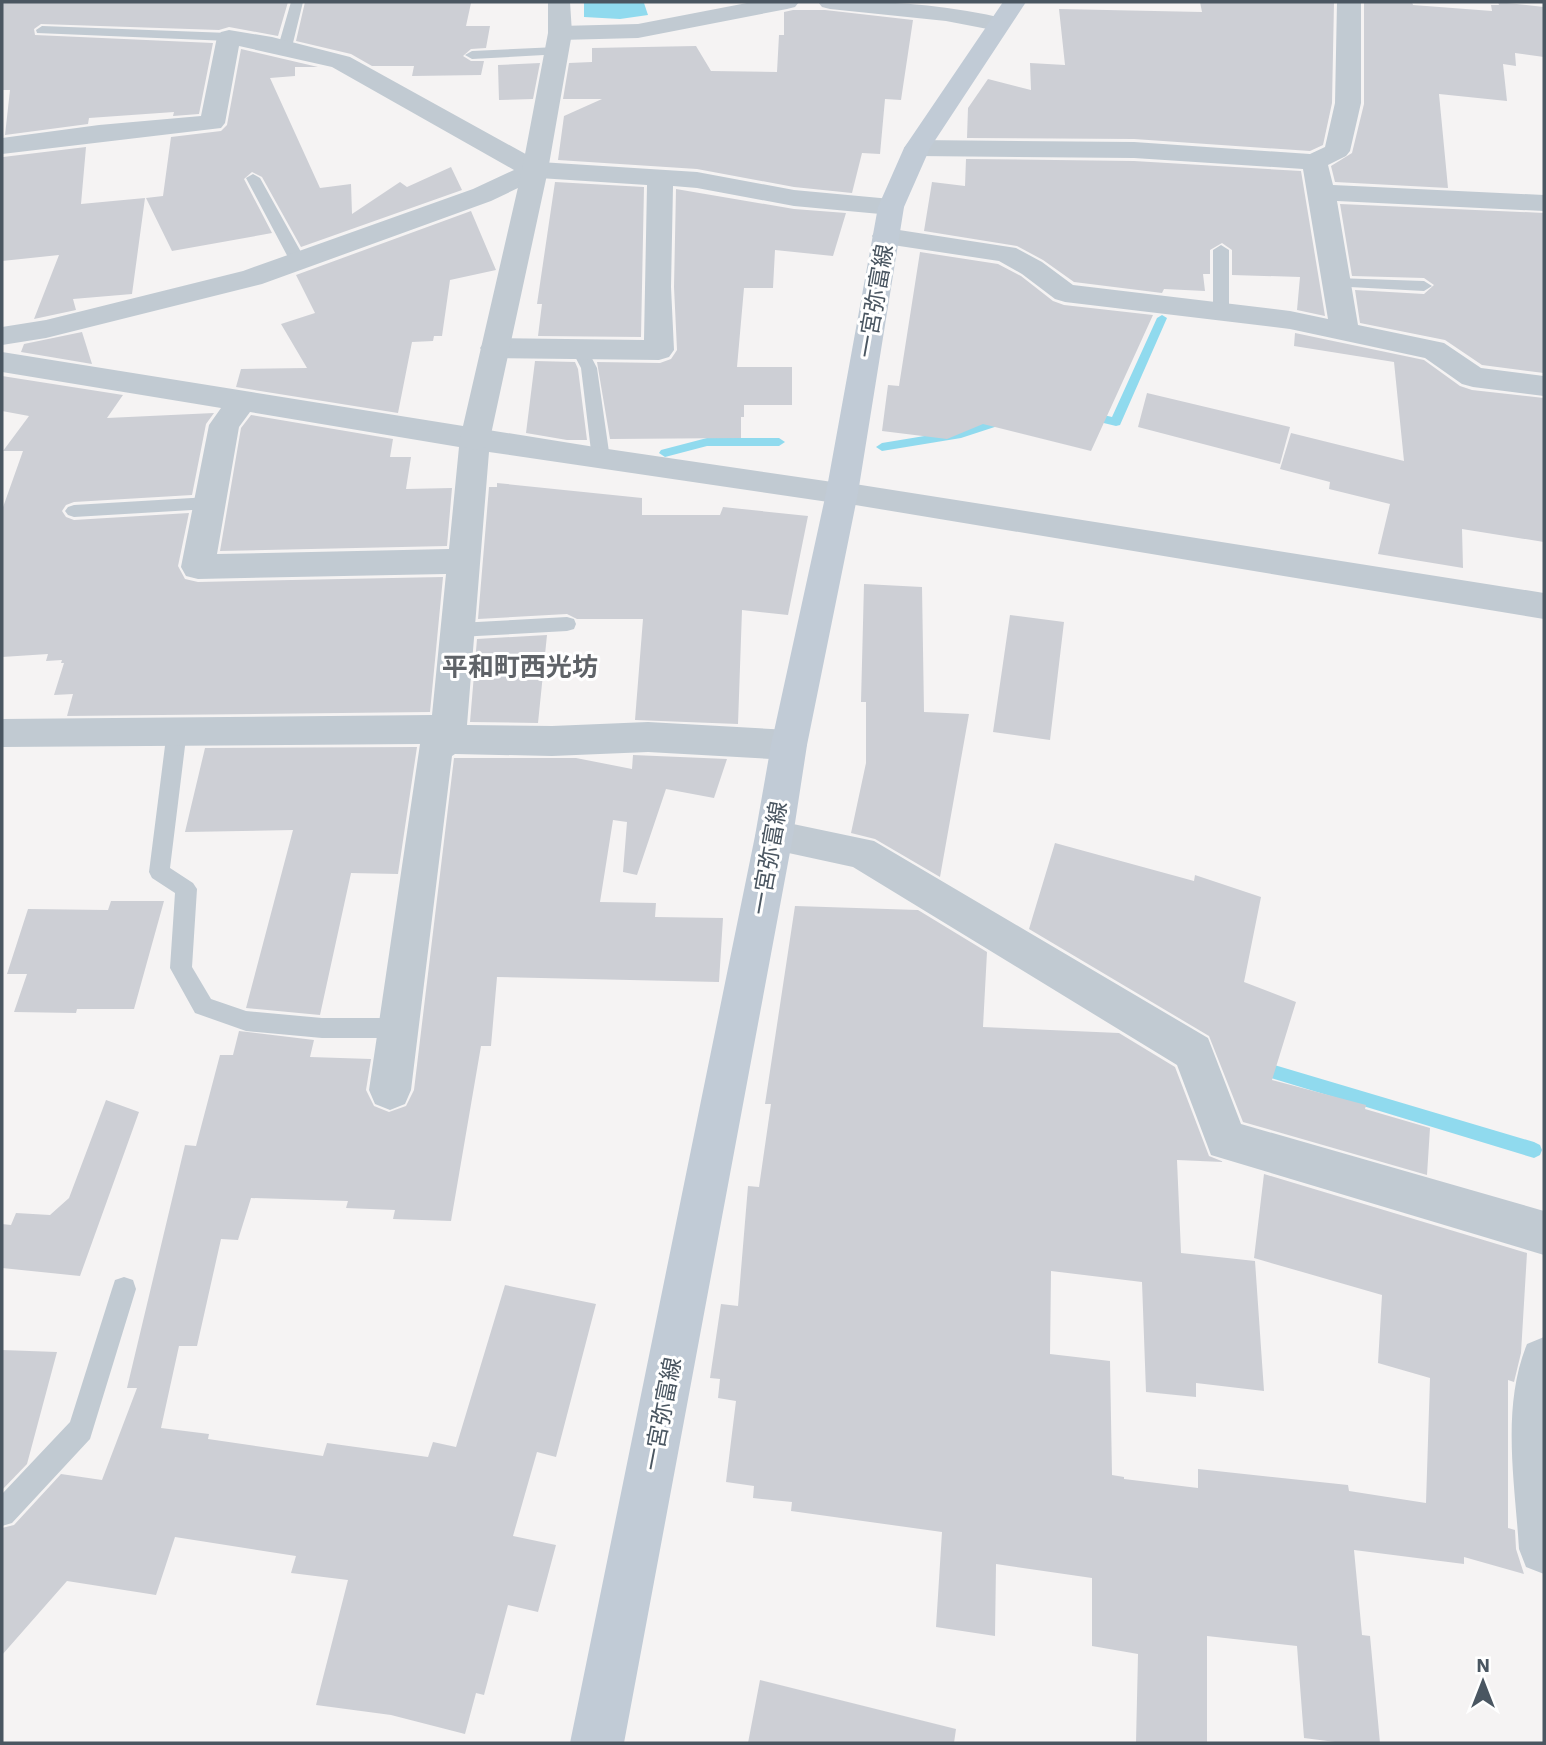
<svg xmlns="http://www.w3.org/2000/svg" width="1546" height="1745" font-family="'IBM Plex Sans','Noto Sans JP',sans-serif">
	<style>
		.water { fill: #90daee }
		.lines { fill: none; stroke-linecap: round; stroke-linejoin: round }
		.stream { fill: #90daee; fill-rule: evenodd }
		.building { fill: #cdcfd5 }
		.service { fill: #c1cad2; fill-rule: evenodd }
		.minor { fill: #c1cad2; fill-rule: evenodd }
		.tertiary { fill: #c1cad2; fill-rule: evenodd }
		.secondary { fill: #c1cbd6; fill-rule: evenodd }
		.labels { text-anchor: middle; stroke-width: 6; stroke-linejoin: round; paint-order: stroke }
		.street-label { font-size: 23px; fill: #4a5661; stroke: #fff }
		.quarter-label { font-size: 26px; font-weight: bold; fill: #5f6368; stroke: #fff }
	</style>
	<rect width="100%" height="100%" fill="#f5f3f3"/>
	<path class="water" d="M 584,2 L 650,2 L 644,3 L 648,15 L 620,19 L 584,17 Z"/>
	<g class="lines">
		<path class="stream" d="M 1162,315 L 1167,318 L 1120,425 L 1116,426 L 1083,418 L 1081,415 L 1087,411 L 1112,417 L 1157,318 Z
			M 1006,415 L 1012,419 L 1010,422 L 961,438 L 882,451 L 876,447 L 882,443 L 961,430 Z
			M 707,438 L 779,438 L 785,442 L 779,446 L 707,446 L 665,457 L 659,453 L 661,450 Z
			M 1271,1064 L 1534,1142 L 1540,1145 L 1542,1150 L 1540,1155 L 1534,1158 L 1271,1078 L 1266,1076 L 1263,1071 L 1266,1066 Z"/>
	</g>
	<path class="building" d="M 2,2 L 288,2 L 278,36 L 229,27 L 219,30 L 41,24 L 34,29 L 35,35 L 213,43 L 199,114 L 173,116 L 174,112 L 89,118 L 88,124 L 5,135 L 10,90 L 2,90 Z
		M 305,2 L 471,3 L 466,26 L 490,26 L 486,48 L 471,49 L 463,56 L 471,61 L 484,61 L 481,75 L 412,76 L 414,66 L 372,66 L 351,54 L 296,41 Z
		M 1200,2 L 1334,2 L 1332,103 L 1323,145 L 1310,151 L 1134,139 L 967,138 L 968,108 L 988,79 L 1031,90 L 1030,63 L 1065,65 L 1059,9 L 1202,12 Z
		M 1364,2 L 1412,2 L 1413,5 L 1492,11 L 1491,5 L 1499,5 L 1498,2 L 1544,7 L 1544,57 L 1515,53 L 1516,66 L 1503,64 L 1507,101 L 1439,94 L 1448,188 L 1335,182 L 1331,166 L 1352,153 L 1364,104 Z
		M 793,10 L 825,10 L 913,20 L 901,100 L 885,99 L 880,154 L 862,153 L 852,193 L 794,187 L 697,169 L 558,160 L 564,116 L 602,99 L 563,99 L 569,63 L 592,62 L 592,48 L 696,46 L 711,71 L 777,72 L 779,35 L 784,35 L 784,12 Z
		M 241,49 L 318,67 L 295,67 L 295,76 L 270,78 L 320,188 L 351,184 L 352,214 L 400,182 L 407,187 L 451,167 L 462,190 L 301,247 L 262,177 L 252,172 L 244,179 L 272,233 L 172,251 L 146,198 L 163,196 L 171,137 L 221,131 L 227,125 Z
		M 540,63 L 533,99 L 499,100 L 498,65 Z
		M 86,147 L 81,204 L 145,198 L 132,294 L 73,299 L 76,310 L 34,319 L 59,255 L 2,261 L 3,157 Z
		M 966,159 L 1134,161 L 1301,171 L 1325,316 L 1297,310 L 1300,277 L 1232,275 L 1232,250 L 1222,243 L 1210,250 L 1210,274 L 1203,274 L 1205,291 L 1164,289 L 1162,293 L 1074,282 L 1043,260 L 1017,246 L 924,231 L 932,182 L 965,186 Z
		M 555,182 L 644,187 L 641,337 L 538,336 L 542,304 L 537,304 Z
		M 676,189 L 794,209 L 846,213 L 833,256 L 775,250 L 773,288 L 744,288 L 737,367 L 792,367 L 792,405 L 744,405 L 744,417 L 741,417 L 741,438 L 610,439 L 597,362 L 660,363 L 671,359 L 677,350 L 674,287 Z
		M 1340,204 L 1544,213 L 1544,373 L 1482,365 L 1445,340 L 1360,323 L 1355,290 L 1424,294 L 1434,285 L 1424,278 L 1352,276 Z
		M 471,211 L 496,270 L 450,280 L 442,336 L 434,336 L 433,341 L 412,342 L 398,413 L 236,387 L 241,369 L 307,368 L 281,324 L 315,313 L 296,275 Z
		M 920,252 L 998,264 L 1021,276 L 1053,301 L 1064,305 L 1153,315 L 1091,451 L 983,424 L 947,439 L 882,431 L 888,385 L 899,386 Z
		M 82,332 L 92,364 L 21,352 L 24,344 Z
		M 1295,333 L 1424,360 L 1460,386 L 1472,390 L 1544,398 L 1544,542 L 1462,529 L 1463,568 L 1378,554 L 1390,504 L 1329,489 L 1330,482 L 1280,469 L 1291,433 L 1404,461 L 1394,362 L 1294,346 Z
		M 535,361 L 575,362 L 578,369 L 587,440 L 567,440 L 526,433 Z
		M 2,376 L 123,395 L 107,418 L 214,413 L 206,424 L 192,495 L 74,502 L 66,505 L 62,511 L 66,517 L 74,520 L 189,513 L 178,566 L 185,579 L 198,582 L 443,577 L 430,712 L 67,716 L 73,694 L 54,695 L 64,663 L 61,663 L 62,660 L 46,661 L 48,654 L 2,657 L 2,510 L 23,451 L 3,451 L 29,416 L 2,411 Z
		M 1147,393 L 1290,427 L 1280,464 L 1138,427 Z
		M 251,415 L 393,439 L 390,457 L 411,457 L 406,489 L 452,488 L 447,546 L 220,551 L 241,428 Z
		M 497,483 L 642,498 L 642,515 L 720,515 L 723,507 L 808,516 L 788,615 L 742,610 L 738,724 L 635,720 L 643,619 L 577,619 L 567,614 L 478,619 L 489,487 L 497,487 Z
		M 864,584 L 922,587 L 924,712 L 969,714 L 940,877 L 875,839 L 851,833 L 866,763 L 866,702 L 861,702 Z
		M 1010,615 L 1064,622 L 1050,740 L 993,732 Z
		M 547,635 L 538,723 L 470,722 L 477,639 Z
		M 417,747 L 398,874 L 351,873 L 320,1015 L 246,1008 L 293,830 L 185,832 L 205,748 Z
		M 633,755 L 727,759 L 714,798 L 666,789 L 637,875 L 623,872 L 627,822 L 613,820 L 600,902 L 656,903 L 655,917 L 723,918 L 719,982 L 497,977 L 491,1046 L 481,1046 L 451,1221 L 393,1219 L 395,1210 L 346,1208 L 348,1201 L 251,1198 L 238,1240 L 221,1239 L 197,1346 L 179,1346 L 161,1428 L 209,1434 L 208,1439 L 323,1456 L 327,1443 L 428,1457 L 433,1442 L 456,1447 L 505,1285 L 596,1304 L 556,1457 L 537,1452 L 513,1536 L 556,1545 L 538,1612 L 508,1605 L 484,1695 L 476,1693 L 465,1734 L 391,1715 L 316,1705 L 348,1580 L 291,1573 L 296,1556 L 175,1537 L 156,1595 L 67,1581 L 2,1655 L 2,1528 L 14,1525 L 61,1474 L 102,1480 L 137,1388 L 127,1388 L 185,1145 L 196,1146 L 220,1055 L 233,1055 L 239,1031 L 314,1040 L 310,1057 L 371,1059 L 366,1090 L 374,1106 L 389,1112 L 406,1106 L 414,1090 L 454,758 L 576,758 L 632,769 Z
		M 1055,843 L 1194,881 L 1195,875 L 1261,897 L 1244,982 L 1296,1002 L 1272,1080 L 1366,1105 L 1365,1109 L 1430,1128 L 1427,1175 L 1243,1122 L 1209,1036 L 1029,929 Z
		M 111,901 L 164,901 L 134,1009 L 77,1009 L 76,1013 L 14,1012 L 27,974 L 7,974 L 28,909 L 108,910 Z
		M 795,906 L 918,910 L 987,952 L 983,1027 L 1119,1033 L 1175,1067 L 1209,1156 L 1224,1162 L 1177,1160 L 1181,1253 L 1255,1261 L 1264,1391 L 1196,1383 L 1196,1397 L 1146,1392 L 1142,1282 L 1051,1271 L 1050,1354 L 1110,1361 L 1112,1475 L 1124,1477 L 1124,1479 L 1198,1488 L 1198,1469 L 1348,1485 L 1349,1491 L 1426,1503 L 1430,1378 L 1378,1363 L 1382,1295 L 1254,1258 L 1264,1174 L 1527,1253 L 1521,1353 L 1514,1382 L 1508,1380 L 1508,1528 L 1515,1530 L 1516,1549 L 1524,1574 L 1464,1557 L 1464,1564 L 1354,1550 L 1362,1635 L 1370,1636 L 1380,1743 L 1343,1743 L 1304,1738 L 1297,1646 L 1207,1636 L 1207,1743 L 1136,1743 L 1138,1654 L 1092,1646 L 1092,1578 L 996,1564 L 995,1636 L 936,1627 L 942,1532 L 791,1511 L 792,1502 L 753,1498 L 754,1486 L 726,1482 L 736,1401 L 718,1398 L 720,1379 L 710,1378 L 721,1304 L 738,1306 L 748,1186 L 759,1187 L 771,1104 L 765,1104 Z
		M 106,1100 L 139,1112 L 80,1276 L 2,1268 L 2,1224 L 11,1225 L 16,1213 L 50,1215 L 69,1198 Z
		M 2,1350 L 57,1352 L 27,1464 L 2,1490 Z
		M 760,1680 L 956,1729 L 954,1743 L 748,1743 Z"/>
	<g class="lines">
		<path class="service" d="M 291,2 L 303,2 L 292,47 L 285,51 L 278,47 Z
			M 42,26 L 229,33 L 236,37 L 229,41 L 37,33 L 36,30 Z
			M 557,47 L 562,48 L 562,54 L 472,59 L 465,55 L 472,51 Z
			M 253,174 L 260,178 L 306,261 L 303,264 L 298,266 L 290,261 L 246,178 Z
			M 1221,245 L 1229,250 L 1229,312 L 1221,317 L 1213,312 L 1213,250 Z
			M 1336,278 L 1424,281 L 1432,286 L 1424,291 L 1331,286 L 1328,283 L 1331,280 Z
			M 579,344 L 585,345 L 597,368 L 610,459 L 601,465 L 592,459 L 581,368 L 571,349 Z
			M 209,497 L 215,499 L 218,503 L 215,507 L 209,509 L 74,517 L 68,515 L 65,511 L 68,507 L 74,505 Z
			M 567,617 L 574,619 L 576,624 L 574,629 L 567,631 L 458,637 L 451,635 L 449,630 L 451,625 L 458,623 Z
			M 177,722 L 184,724 L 187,730 L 170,868 L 193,883 L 197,889 L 192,967 L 211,999 L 246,1011 L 322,1018 L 397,1018 L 405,1021 L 408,1028 L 405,1035 L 397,1038 L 322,1038 L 246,1031 L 195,1013 L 170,968 L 175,893 L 152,878 L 149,872 L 167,730 L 170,724 Z
			M 124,1277 L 133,1280 L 136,1289 L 90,1439 L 12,1523 L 2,1526 L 2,1494 L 70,1422 L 112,1289 L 115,1280 Z"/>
		<path class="minor" d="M 752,2 L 799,2 L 795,7 L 787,9 L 638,38 L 560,40 L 552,38 L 548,33 L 552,28 L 560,26 L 638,24 Z
			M 818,2 C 881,0 945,4 1006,19 L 1010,24 L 1006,29 L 998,31 L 946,21 L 830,9 L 822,7 Z
			M 1337,2 L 1361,2 L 1361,103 L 1350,151 L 1346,156 L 1328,165 L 1333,185 L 1544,195 L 1544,211 L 1337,201 L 1358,325 L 1444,343 L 1481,368 L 1544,376 L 1544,396 L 1473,387 L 1462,384 L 1425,358 L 1290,329 L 1065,302 L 1055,299 L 1022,274 L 999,261 L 886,244 L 876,242 L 872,236 L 876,230 L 886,228 L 1016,248 L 1042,262 L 1073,285 L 1290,311 L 1328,319 L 1303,169 L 1134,158 L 917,156 L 908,153 L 904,148 L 908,143 L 917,140 L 1134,142 L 1310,154 L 1325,147 L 1335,103 Z
			M 229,30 L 272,37 L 350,57 L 540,162 L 697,172 L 794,190 L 891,199 L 900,201 L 904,207 L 900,213 L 891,215 L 794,206 L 697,188 L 673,186 L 671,287 L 674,350 L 669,357 L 659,360 L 495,358 L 485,355 L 480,348 L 485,341 L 495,338 L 644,340 L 647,185 L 539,178 L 491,201 L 262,284 L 46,338 L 2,345 L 2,327 L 46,320 L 243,271 L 473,189 L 514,170 L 332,67 L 239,46 L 225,123 L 221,128 L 2,154 L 2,138 L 99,125 L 201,116 L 217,37 L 221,32 Z
			M 2,352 L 601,448 L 853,485 L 858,493 L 853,501 L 842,504 L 489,452 L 467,725 L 552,726 L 648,722 L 789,730 L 802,735 L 807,745 L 802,755 L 789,760 L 648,752 L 552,756 L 455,754 L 452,756 L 411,1090 L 405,1104 L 390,1110 L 375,1104 L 369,1090 L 420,744 L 2,747 L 2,719 L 432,715 L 446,574 L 198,579 L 186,576 L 181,567 L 209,425 L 221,408 L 2,372 ZM 250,412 L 459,447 L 449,549 L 217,554 L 239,427 Z
			M 774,820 L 874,841 L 1208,1038 L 1241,1124 L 1544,1211 L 1544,1255 L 1211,1155 L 1177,1065 L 853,867 L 761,847 L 755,836 L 761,825 Z
			M 1544,1337 L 1544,1574 L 1526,1567 L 1519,1549 C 1515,1482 1501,1408 1527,1344 Z"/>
		<path class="tertiary" d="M 548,2 L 570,2 L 572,33 L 548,170 L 490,439 L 486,447 L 475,450 L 464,447 L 460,439 L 522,170 L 548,33 Z
			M 842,482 L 1544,593 L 1544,619 L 831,501 L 826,493 L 831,485 Z"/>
		<path class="secondary" d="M 1003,2 L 1026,2 L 930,148 L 904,207 L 858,493 L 807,745 L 793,836 L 624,1743 L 570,1743 L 755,836 L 771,745 L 826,493 L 878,207 L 904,148 Z"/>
	</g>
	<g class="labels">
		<g class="street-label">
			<text transform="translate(875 301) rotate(-80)" y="8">一宮弥富線</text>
			<text transform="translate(769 858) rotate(-80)" y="8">一宮弥富線</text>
			<text transform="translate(662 1414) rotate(-79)" y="8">一宮弥富線</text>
		</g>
		<g class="quarter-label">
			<text x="520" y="676">平和町西光坊</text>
		</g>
	</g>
	<rect width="1546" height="1745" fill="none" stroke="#4a5661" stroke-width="7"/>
	<g transform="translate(1483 1682)" stroke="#ffffff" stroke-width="5" paint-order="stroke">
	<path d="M0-5L12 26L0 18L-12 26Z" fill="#4a5661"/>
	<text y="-10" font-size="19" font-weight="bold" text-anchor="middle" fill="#4a5661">N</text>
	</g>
</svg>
